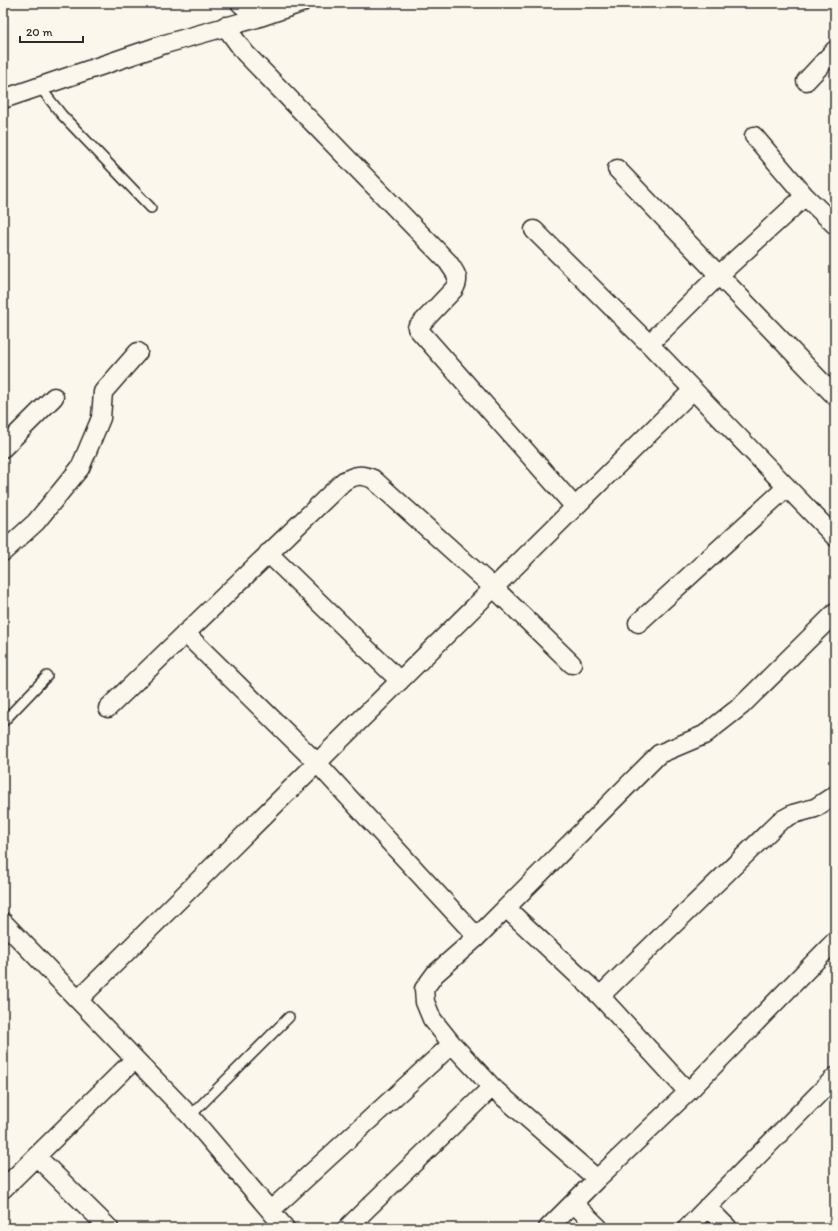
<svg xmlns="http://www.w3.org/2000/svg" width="838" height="1231" font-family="Itim,sans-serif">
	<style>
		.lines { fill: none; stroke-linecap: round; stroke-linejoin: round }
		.lane-casing { stroke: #2b2b2b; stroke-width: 12 }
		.street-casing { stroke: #2b2b2b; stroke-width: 21 }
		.lane { stroke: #fbf7ec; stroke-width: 9 }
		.street { stroke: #fbf7ec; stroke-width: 18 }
	</style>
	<rect width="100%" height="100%" fill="#fbf7ec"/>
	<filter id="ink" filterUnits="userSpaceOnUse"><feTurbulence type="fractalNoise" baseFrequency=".025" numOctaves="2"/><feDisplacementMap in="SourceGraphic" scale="8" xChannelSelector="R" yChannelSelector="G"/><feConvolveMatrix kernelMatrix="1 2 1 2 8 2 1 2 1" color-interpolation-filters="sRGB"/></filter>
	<g filter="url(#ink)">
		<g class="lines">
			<g class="lane-casing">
				<path id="lane" d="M 39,86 L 62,115 L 151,208
					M 3,722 L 47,676
					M 190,1116 L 289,1017"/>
			</g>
			<g class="street-casing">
				<path id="street" d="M 240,3 L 257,18
					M 225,26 L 245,53 L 448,262 C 455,273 461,277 454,289 L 417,328 L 575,507
					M 806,81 L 835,50
					M 3,99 L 165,44 L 257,18 L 301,3
					M 617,169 L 835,396
					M 805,196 L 835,225
					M 534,230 L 649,344 L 835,537
					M 649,344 L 719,275 L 805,196 L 754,136
					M 3,448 L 54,397
					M 3,552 L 36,522 L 80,468 L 101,418 L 103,392 L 138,352
					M 268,553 L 400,681
					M 638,623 L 787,487
					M 185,633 L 317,763 L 477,937
					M 108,708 L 344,481 C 356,475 361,474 373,479 L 494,588 L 572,664
					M 506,908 L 600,996 L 688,1092
					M 3,922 L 190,1116 L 285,1228
					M 600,996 L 780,821 L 793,814 L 815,808 L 835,795
					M 78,1000 L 692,391
					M 36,1156 L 109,1228
					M 597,1179 L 492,1087 L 452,1044 L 432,1019 L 425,1002 L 424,989 L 435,974 L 477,937 L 659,754 L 704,735 L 741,706 L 835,613
					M 3,1189 L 135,1059
					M 573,1203 L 599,1228
					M 707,1207 L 728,1228
					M 271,1210 L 452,1044
					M 347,1228 L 492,1087
					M 548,1228 L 597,1179 L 688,1092 L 835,941
					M 687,1228 L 835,1077"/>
			</g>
			<use href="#lane" class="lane"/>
			<use href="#street" class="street"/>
		</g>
	</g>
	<rect width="838" height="1231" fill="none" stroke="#fbf7ec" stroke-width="16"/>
	<rect x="8" y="8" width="822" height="1215" fill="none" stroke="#2b2b2b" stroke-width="1.5" filter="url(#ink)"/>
	<path d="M20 36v6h63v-6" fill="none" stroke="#2b2b2b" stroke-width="2"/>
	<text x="26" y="36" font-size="12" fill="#2b2b2b" stroke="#fbf7ec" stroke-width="3" paint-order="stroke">20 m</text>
</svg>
